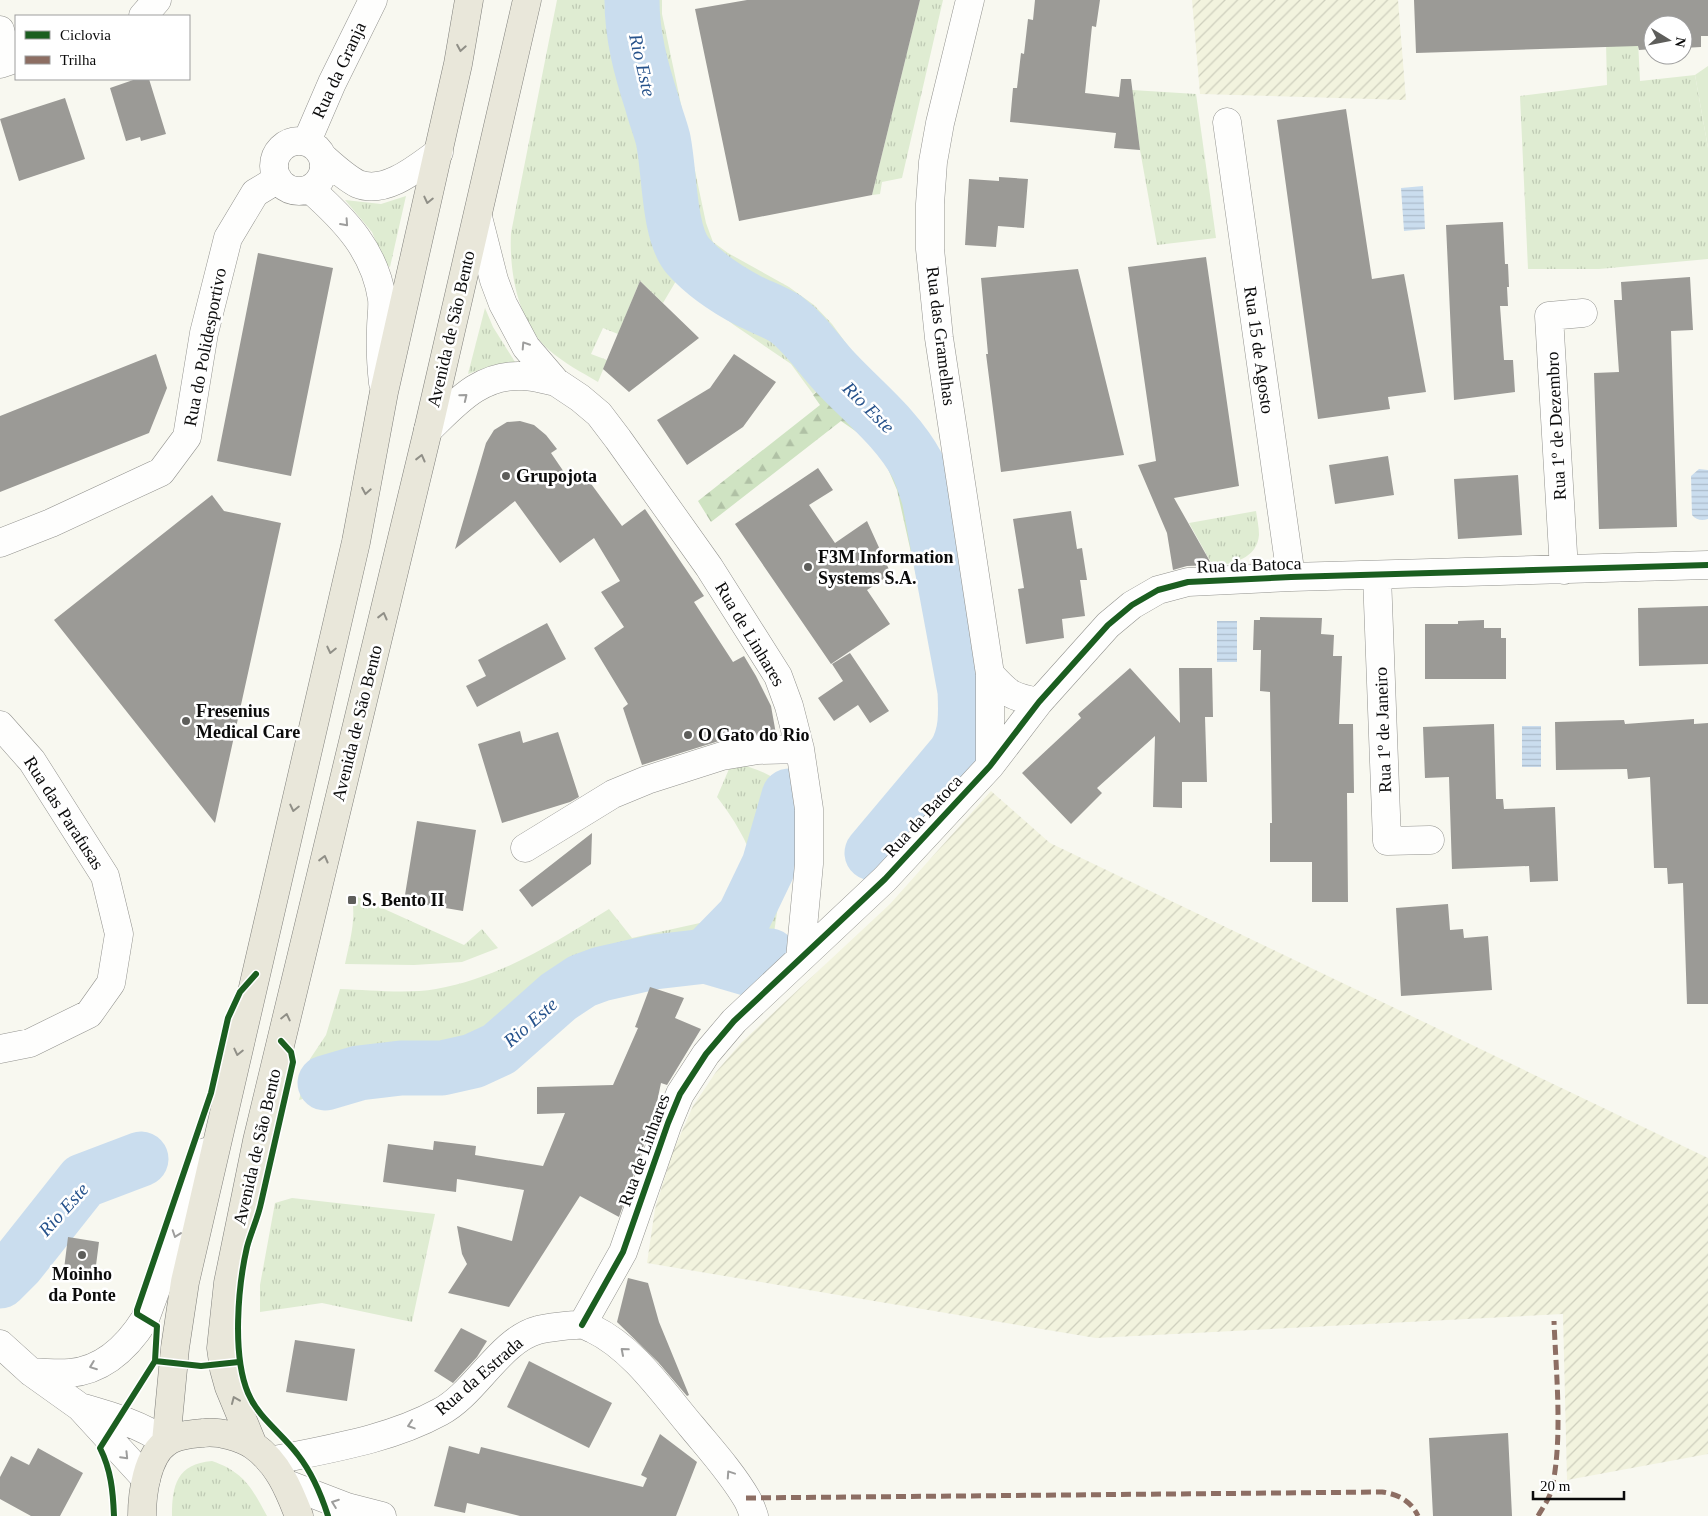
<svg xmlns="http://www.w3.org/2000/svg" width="1708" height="1516" font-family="'Times New Roman',serif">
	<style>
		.farmland { fill: url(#farmland-furrows) }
		.grass { fill: url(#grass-tufts) }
		.forest { fill: url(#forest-firs) }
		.garden { fill: #dfecd2 }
		.water { fill: url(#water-rules) }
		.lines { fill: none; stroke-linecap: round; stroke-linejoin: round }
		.river { stroke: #caddee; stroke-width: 55 }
		.building { fill: #9b9a96 }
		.minor-casing { stroke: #92928e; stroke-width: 29 }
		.major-casing { stroke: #7f7f7b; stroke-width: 29 }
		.minor { stroke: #fefefd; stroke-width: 28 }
		.major { stroke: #e9e7da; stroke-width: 28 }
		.quiet { stroke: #8d6e63; stroke-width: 5; stroke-dasharray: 10 5; stroke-linecap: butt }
		.cycleway-casing { stroke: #fff; stroke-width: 9 }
		.cycleway { stroke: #1b5e20; stroke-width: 6 }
		.oneway { stroke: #908f87 }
		.oneway2 { stroke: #9d9d9c }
		.poi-dot { fill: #5e5e5b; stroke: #fff; stroke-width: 2 }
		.labels { text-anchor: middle; stroke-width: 5; stroke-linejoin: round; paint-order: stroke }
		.street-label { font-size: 18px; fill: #0b0b0b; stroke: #fff }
		.poi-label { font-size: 18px; font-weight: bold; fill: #0b0b0b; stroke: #fff; text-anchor: start }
		.water-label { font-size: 19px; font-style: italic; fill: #26528b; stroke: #fff }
	</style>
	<defs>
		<pattern id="farmland-furrows" width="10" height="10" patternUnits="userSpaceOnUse" patternTransform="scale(1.25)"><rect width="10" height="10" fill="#f2f3de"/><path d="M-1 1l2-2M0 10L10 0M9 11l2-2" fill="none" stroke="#cecfbd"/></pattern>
		<pattern id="grass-tufts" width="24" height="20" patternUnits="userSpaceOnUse" patternTransform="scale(1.25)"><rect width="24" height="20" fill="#dfecd2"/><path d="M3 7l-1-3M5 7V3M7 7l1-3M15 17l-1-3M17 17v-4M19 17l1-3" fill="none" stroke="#bec9b3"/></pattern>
		<pattern id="forest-firs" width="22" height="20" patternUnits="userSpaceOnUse" patternTransform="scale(1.25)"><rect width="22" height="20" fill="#cfe3c2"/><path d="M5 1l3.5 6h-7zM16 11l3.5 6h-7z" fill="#b0c1a5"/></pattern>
		<pattern id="water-rules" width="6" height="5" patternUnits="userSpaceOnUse" patternTransform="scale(1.25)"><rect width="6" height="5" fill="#caddee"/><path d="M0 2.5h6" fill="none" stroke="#acbccb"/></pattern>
	</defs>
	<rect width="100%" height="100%" fill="#f8f8f0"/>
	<path class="farmland" d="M 1192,0 L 1398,0 L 1406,100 L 1200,94 Z
		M 991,791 L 1050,843 L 1708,1158 L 1708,1454 L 1567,1480 L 1563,1314 L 1096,1338 L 647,1263 L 655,1209 L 672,1154 L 693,1106 L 716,1072 L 741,1043 L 890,904 Z"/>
	<path class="grass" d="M 557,0 L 622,0 L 623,23 L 633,73 L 656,135 L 662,164 L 668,227 L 674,246 L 690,267 L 711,283 L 743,306 L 784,325 L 802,341 L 830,380 L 813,394 L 791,364 L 734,325 L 676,281 L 663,303 L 640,281 L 618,334 L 603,328 L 591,354 L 607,360 L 598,382 C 581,372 564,363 549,350 C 518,322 509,273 511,233 Z
		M 639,0 L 662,0 L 662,14 L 706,223 L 713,242 L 728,253 L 789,287 L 814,305 L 832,324 L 848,346 L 833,359 L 812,332 L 791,314 L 744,290 L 709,265 L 692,251 L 685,237 L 680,218 L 673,156 L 667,124 L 647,57 L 641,23 Z
		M 920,0 L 943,0 L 902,178 L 882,182 L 880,194 L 872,195 Z
		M 1605,0 L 1636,0 L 1640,81 L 1695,75 L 1708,148 L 1708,259 L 1599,269 L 1528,269 L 1520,96 L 1607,85 Z
		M 1132,90 L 1196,94 L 1216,238 L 1157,245 L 1140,150 Z
		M 406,196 L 390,267 L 385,264 L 372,232 L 345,200 L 381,204 Z
		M 485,308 L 493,327 L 515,362 L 493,365 L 468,374 Z
		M 1256,511 C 1257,518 1259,527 1259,535 C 1257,559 1232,564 1213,566 L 1189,523 Z
		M 732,762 C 757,769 771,773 790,791 L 792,813 L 772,946 C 764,970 759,974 740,990 L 717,977 L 650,987 L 581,994 L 543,1022 L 512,1050 L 501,1072 L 460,1085 L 434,1089 L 387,1086 L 340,1089 L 299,1100 L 310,1059 L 326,1035 L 340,989 C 369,990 408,994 436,989 C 502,977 554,943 609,909 L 632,938 L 727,917 L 756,865 C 745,839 735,820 717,797 Z
		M 351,894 L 464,945 L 482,929 L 498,948 L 462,962 L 414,965 L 345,964 C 350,940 357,918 351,894 Z
		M 292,1198 L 435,1214 L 412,1322 L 322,1303 L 260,1312 L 260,1285 L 275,1203 Z
		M 212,1461 C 244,1472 252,1488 267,1516 L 172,1516 C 172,1485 177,1464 212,1461 Z"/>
	<path class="forest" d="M 830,380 L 885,440 L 906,468 L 916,497 L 942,625 L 956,685 L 956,715 L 952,740 L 936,767 L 857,856 L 854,842 L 926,763 L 939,739 L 948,717 L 947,687 L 929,633 L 897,490 L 885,462 L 864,437 L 841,421 L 711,522 L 698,501 L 820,405 L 813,395 Z"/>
	<path class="garden" d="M 1708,66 L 1708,148 L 1695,75 Z"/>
	<path class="water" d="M 1423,186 L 1425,229 L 1404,231 L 1401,188 Z
		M 1699,469 L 1708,470 L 1708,519 C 1702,521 1696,520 1692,515 L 1691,476 Z
		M 1217,621 L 1237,621 L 1237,662 L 1217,662 Z
		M 1522,726 L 1541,726 L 1541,767 L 1522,767 Z"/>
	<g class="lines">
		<path class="river" d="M 632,0 C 632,36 641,69 652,103 C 655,115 660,127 663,139 C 670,171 668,233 688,256 C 704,274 728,290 749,301 C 761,307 775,312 786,319 C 806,334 818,354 835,372 C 863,402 897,428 917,465 C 922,475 925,486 929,497 L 965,691 C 966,713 967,734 955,754 L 872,853
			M 706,956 L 747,968 L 770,956
			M 325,1083 L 359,1073 L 401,1068 L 442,1068 L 473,1061 L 499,1049 L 558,997 L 582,981 L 601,974 L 654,962 L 706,956 L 744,917 L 769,865 L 789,796
			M 0,1281 L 18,1263 L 83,1181 L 141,1159"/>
	</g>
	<path class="building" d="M 747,0 L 920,0 L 872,195 L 739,221 L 695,9 Z
		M 1035,0 L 1100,0 L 1096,27 L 1092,26 L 1085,93 L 1119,97 L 1121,79 L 1131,79 L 1140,150 L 1114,148 L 1116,133 L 1010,122 L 1013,88 L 1017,88 L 1021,53 L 1024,54 L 1028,19 L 1033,20 Z
		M 1414,0 L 1708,0 L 1708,36 L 1701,36 L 1701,47 L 1683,48 L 1683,25 L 1653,25 L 1653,49 L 1639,50 L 1638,46 L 1416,53 Z
		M 136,79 L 149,79 L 166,134 L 141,141 L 140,137 L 126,141 L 110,88 Z
		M 65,98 L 85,159 L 19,181 L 0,119 Z
		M 1346,109 L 1372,279 L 1404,274 L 1426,392 L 1388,397 L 1390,409 L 1318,419 L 1277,120 Z
		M 999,177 L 1028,179 L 1024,228 L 998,226 L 996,247 L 965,245 L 969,179 L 999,181 Z
		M 1503,222 L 1505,264 L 1508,264 L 1509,287 L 1507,287 L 1508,306 L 1500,306 L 1504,360 L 1513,360 L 1515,392 L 1454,400 L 1446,225 Z
		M 258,253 L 333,268 L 291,476 L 217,461 Z
		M 1206,257 L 1239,486 L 1174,498 L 1212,565 L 1187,566 L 1173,570 L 1167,533 L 1138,465 L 1156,461 L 1128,267 Z
		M 1078,269 L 1124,455 L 1001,472 L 986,354 L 988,354 L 981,278 Z
		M 1690,277 L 1693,330 L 1671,331 L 1677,527 L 1599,529 L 1594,373 L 1619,372 L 1614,300 L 1622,300 L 1621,282 Z
		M 640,281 L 699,338 L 629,392 L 603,369 Z
		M 156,354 L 167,388 L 149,433 L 0,492 L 0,416 Z
		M 734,354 L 776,382 L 743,427 L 687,465 L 657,420 L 710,388 Z
		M 520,421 L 534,425 L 546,435 L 557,449 L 551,453 L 566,475 L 573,470 L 584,485 L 589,481 L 622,526 L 645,509 L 704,596 L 694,602 L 733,662 L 744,656 L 756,676 L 771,706 L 776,734 L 755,735 L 719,741 L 642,765 L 623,708 L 628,704 L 594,648 L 624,627 L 601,592 L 620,581 L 594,538 L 560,563 L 515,501 L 455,549 L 486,443 L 494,430 L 507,422 Z
		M 1388,456 L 1394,495 L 1335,504 L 1329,465 Z
		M 818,468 L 833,490 L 809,505 L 835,543 L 867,521 L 891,574 L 867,590 L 890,624 L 831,664 L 735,524 Z
		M 1518,475 L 1522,535 L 1458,539 L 1454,479 Z
		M 212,495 L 224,511 L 281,523 L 215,823 L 54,620 Z
		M 1071,511 L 1077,549 L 1082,548 L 1087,580 L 1080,580 L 1085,616 L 1062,619 L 1064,638 L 1026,644 L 1018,589 L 1024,588 L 1013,519 Z
		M 1708,606 L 1708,664 L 1639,666 L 1638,608 Z
		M 1260,617 L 1322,618 L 1321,634 L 1334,635 L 1333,656 L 1342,656 L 1339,724 L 1353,724 L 1354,793 L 1347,793 L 1348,902 L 1312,902 L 1312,862 L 1270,862 L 1270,823 L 1272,823 L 1270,692 L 1260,691 L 1261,650 L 1253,650 L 1254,620 L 1260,620 Z
		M 1484,620 L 1484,628 L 1501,628 L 1501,638 L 1506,638 L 1506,679 L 1425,679 L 1425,624 L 1458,624 L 1458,621 Z
		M 547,623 L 566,659 L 477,707 L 466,686 L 486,676 L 478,660 Z
		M 850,653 L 889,711 L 870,723 L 858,705 L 834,721 L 818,698 L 843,681 L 832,664 Z
		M 1130,668 L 1180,723 L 1179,668 L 1212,668 L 1213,717 L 1205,717 L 1207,782 L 1182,782 L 1182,808 L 1153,807 L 1155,736 L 1097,788 L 1102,793 L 1071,824 L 1022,773 L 1081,718 L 1078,714 Z
		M 1694,719 L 1694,724 L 1708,723 L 1708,1004 L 1687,1004 L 1683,883 L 1668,884 L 1667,868 L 1654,868 L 1650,777 L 1628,779 L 1627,769 L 1556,770 L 1555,722 L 1624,720 L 1625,724 Z
		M 1494,724 L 1496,799 L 1503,799 L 1504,809 L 1555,807 L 1558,881 L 1530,882 L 1529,866 L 1452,869 L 1449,777 L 1425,778 L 1423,727 Z
		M 520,731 L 523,743 L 558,732 L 579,797 L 570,802 L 502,823 L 478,744 Z
		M 417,821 L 476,830 L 463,911 L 404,901 Z
		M 592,833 L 591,864 L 532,907 L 519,890 Z
		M 1448,904 L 1450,930 L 1463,929 L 1464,938 L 1488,936 L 1492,990 L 1401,996 L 1396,908 Z
		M 650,987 L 684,998 L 675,1018 L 701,1029 L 667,1085 L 661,1083 L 654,1116 L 619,1217 L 580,1196 L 509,1307 L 448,1293 L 467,1264 L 462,1254 L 457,1226 L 512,1241 L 524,1190 L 457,1179 L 456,1192 L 383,1182 L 388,1144 L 433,1150 L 434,1141 L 476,1146 L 475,1155 L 543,1166 L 565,1113 L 537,1114 L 537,1087 L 613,1085 L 638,1028 L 635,1027 Z
		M 68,1237 L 99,1242 L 95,1273 L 64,1269 Z
		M 628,1278 L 648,1283 L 659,1322 L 689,1395 L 687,1396 L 658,1362 L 617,1322 Z
		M 461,1328 L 487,1341 L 477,1357 L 453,1383 L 434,1371 Z
		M 295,1340 L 355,1349 L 347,1401 L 286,1392 Z
		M 529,1361 L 612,1403 L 589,1448 L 507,1407 Z
		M 1508,1433 L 1512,1516 L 1433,1516 L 1429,1438 Z
		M 660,1434 L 697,1462 L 676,1516 L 520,1516 L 467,1503 L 465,1513 L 434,1506 L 449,1446 L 479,1454 L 481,1447 L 643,1487 L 647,1478 L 641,1475 Z
		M 38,1448 L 83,1473 L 60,1516 L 31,1516 L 0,1499 L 0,1477 L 11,1456 L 29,1465 Z"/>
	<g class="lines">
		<g class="minor-casing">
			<path id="minor" d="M 970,0 L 940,123 L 933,162 L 930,204 L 930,249 L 939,338 L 990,674 L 990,766
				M 143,16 L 157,0
				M 0,30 L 9,61 L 0,64
				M 1227,122 L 1291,577
				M274 166a25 25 0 1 1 50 0a25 25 0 1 1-50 0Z
				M 307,141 L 332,83 L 373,0
				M 324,158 C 334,167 346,178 358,184 C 386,195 418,167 439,152
				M 310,189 C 345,220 375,251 382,299 C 383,308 381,319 381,329 C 380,348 381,365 383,383
				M 478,217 L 494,280 L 503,304 L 526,347 L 556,382 L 580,398 L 599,414 L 618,439 L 709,567 L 778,676 L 789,706 L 800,749 L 809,809 L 809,864 L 800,959
				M 428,430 C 456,403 480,374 522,376 C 533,376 545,380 556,382
				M 0,543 L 51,523 L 161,472 L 187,437 L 204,333 L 228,238 L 255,193 L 278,179
				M 1564,570 L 1549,316 L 1583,313
				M 1377,576 L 1387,841 L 1430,840
				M 990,674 C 1009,695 1012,697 1039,702
				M 0,725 L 32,761 L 105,876 L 119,934 L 111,983 L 89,1014 L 30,1043 L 0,1049
				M 525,848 L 613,794 L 647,780 L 722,756 L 758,750 L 800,749
				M 582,1325 L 623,1252 L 668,1123 L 680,1094 L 706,1054 L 734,1021 L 885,879 L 990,766 L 1039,702 L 1108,625 L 1132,605 L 1158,590 L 1188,582 L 1291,577 L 1708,565
				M 0,1344 L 31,1372 L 80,1407 L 146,1479
				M 31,1372 C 44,1373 57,1374 70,1373 C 104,1370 128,1346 145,1319 L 206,1152
				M 80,1407 C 111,1416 140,1424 166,1442
				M 270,1461 C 327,1449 389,1440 440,1412 C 475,1394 500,1340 538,1330 C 544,1328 577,1324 583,1325 C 586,1325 590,1328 593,1329 C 633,1348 664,1394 692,1427 C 711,1450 732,1473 747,1499 C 750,1504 752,1510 754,1516
				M 287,1484 L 347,1507 L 382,1516"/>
		</g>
		<g class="major-casing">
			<path id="major" d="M 166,1442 L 175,1348 L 185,1282 L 356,542 L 384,392 L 458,64 L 469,0
				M 253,1445 L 229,1387 L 224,1369 L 221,1348 L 228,1283 L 257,1141 L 428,430 L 527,0
				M 142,1516 C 142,1494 147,1455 167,1442 C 177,1435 192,1434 203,1433 C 218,1431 242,1437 254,1446 C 278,1463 289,1490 299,1516"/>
		</g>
		<use href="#minor" class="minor"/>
		<use href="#major" class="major"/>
		<path class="quiet" d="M 746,1498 L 1382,1492 C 1398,1494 1411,1501 1418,1516
			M 1538,1516 C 1543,1507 1550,1498 1552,1488 C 1563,1438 1556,1373 1554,1321"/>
		<g class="cycleway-casing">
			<path id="cycleway" d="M 281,1041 L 291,1052 L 293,1062 C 282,1109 272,1156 261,1203 C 258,1218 251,1232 247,1247 C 238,1286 232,1355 248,1393 C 259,1419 282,1433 298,1455 C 312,1473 321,1494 328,1516
				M 582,1325 L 623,1252 L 668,1123 L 680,1094 L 706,1054 L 734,1021 L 885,879 L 990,766 L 1039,702 L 1108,625 L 1132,605 L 1158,590 L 1188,582 L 1291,577 L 1708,565
				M 155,1361 L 201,1366 L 239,1362
				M 114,1516 C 113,1491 111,1470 100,1448 L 155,1361 L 157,1326 L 137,1314 L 137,1310 L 211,1093 L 228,1018 L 240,992 L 256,974"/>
		</g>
		<use href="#cycleway" class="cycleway"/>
	</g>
	<defs><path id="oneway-chevron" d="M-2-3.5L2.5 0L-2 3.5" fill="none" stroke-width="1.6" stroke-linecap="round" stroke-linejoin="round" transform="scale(1.25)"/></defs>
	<g class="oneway">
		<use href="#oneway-chevron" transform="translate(461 48) rotate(100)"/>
		<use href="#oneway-chevron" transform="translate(428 200) rotate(103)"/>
		<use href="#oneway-chevron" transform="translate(421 458) rotate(-76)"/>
		<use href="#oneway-chevron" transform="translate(366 491) rotate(100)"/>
		<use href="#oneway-chevron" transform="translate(383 616) rotate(-76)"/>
		<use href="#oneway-chevron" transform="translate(331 650) rotate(103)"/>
		<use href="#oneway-chevron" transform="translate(294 808) rotate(103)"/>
		<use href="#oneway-chevron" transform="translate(324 859) rotate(-76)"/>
		<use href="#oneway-chevron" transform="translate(286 1017) rotate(-77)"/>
		<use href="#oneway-chevron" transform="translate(238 1052) rotate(103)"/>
		<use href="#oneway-chevron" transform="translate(235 1400) rotate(-113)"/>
	</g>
	<g class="oneway2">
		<use href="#oneway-chevron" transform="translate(345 223) rotate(48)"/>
		<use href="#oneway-chevron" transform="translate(525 345) rotate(-123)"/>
		<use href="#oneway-chevron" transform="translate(464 397) rotate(-39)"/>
		<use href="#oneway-chevron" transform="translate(176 1234) rotate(109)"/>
		<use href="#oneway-chevron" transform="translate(624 1351) rotate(-139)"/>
		<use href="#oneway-chevron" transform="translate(93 1366) rotate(159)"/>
		<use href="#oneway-chevron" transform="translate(411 1425) rotate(162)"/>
		<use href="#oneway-chevron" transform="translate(125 1456) rotate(46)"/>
		<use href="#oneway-chevron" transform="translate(730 1474) rotate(-124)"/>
		<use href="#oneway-chevron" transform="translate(335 1503) rotate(-160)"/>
	</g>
	<g class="poi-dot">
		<circle cx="506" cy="476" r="5"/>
		<circle cx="808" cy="567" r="5"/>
		<circle cx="186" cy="721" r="5"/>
		<circle cx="688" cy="735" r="5"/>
		<rect x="347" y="895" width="10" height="10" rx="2.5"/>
		<circle cx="82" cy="1255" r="5"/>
	</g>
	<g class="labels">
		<g class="street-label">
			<text transform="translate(339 70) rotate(-65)" y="6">Rua da Granja</text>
			<text transform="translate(451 329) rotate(-77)" y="6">Avenida de São Bento</text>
			<text transform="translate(941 336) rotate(83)" y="6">Rua das Gramelhas</text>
			<text transform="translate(205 347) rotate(-79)" y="6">Rua do Polidesportivo</text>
			<text transform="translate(1259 350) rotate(82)" y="6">Rua 15 de Agosto</text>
			<text transform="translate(1556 426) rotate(-93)" y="6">Rua 1º de Dezembro</text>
			<text transform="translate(1249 565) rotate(-2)" y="6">Rua da Batoca</text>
			<text transform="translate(750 634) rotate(59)" y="6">Rua de Linhares</text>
			<text transform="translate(357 723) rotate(-76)" y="6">Avenida de São Bento</text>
			<text transform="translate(1383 730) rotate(-92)" y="6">Rua 1º de Janeiro</text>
			<text transform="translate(64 813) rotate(57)" y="6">Rua das Parafusas</text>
			<text transform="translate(923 816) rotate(-47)" y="6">Rua da Batoca</text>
			<text transform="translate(257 1147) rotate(-77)" y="6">Avenida de São Bento</text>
			<text transform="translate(644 1150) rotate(-70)" y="6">Rua de Linhares</text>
			<text transform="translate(479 1376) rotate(-41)" y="6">Rua da Estrada</text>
		</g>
		<g class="poi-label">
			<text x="516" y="482">Grupojota</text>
			<text x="818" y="563">F3M Information<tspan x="818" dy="21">Systems S.A.</tspan></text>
			<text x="196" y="717">Fresenius<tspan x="196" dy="21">Medical Care</tspan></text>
			<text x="698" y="741">O Gato do Rio</text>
			<text x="362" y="906">S. Bento II</text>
			<text x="82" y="1280" text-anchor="middle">Moinho<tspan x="82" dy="21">da Ponte</tspan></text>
		</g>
		<g class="water-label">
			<text transform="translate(643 65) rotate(77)" y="7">Rio Este</text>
			<text transform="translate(869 407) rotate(45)" y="7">Rio Este</text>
			<text transform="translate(530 1022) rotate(-41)" y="7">Rio Este</text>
			<text transform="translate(63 1209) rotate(-48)" y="7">Rio Este</text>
		</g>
	</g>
	<rect x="15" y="15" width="175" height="65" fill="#ffffff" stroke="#9d9d9d"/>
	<rect x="25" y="31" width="25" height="8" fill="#1b5e20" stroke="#9d9d9d"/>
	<text x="60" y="40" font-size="15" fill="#0b0b0b">Ciclovia</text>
	<rect x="25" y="56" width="25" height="8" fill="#8d6e63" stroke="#9d9d9d"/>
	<text x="60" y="65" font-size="15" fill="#0b0b0b">Trilha</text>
	<g transform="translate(1668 40) rotate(100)"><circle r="24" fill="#ffffff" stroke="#9d9d9d"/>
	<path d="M0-4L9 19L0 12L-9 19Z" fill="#5e5e5b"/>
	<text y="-8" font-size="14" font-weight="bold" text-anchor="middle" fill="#0b0b0b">N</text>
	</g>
	<path d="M1533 1491v8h91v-8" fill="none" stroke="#0b0b0b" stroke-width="2.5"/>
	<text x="1540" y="1491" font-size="15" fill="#0b0b0b" stroke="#ffffff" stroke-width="4" paint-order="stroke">20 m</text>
</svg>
